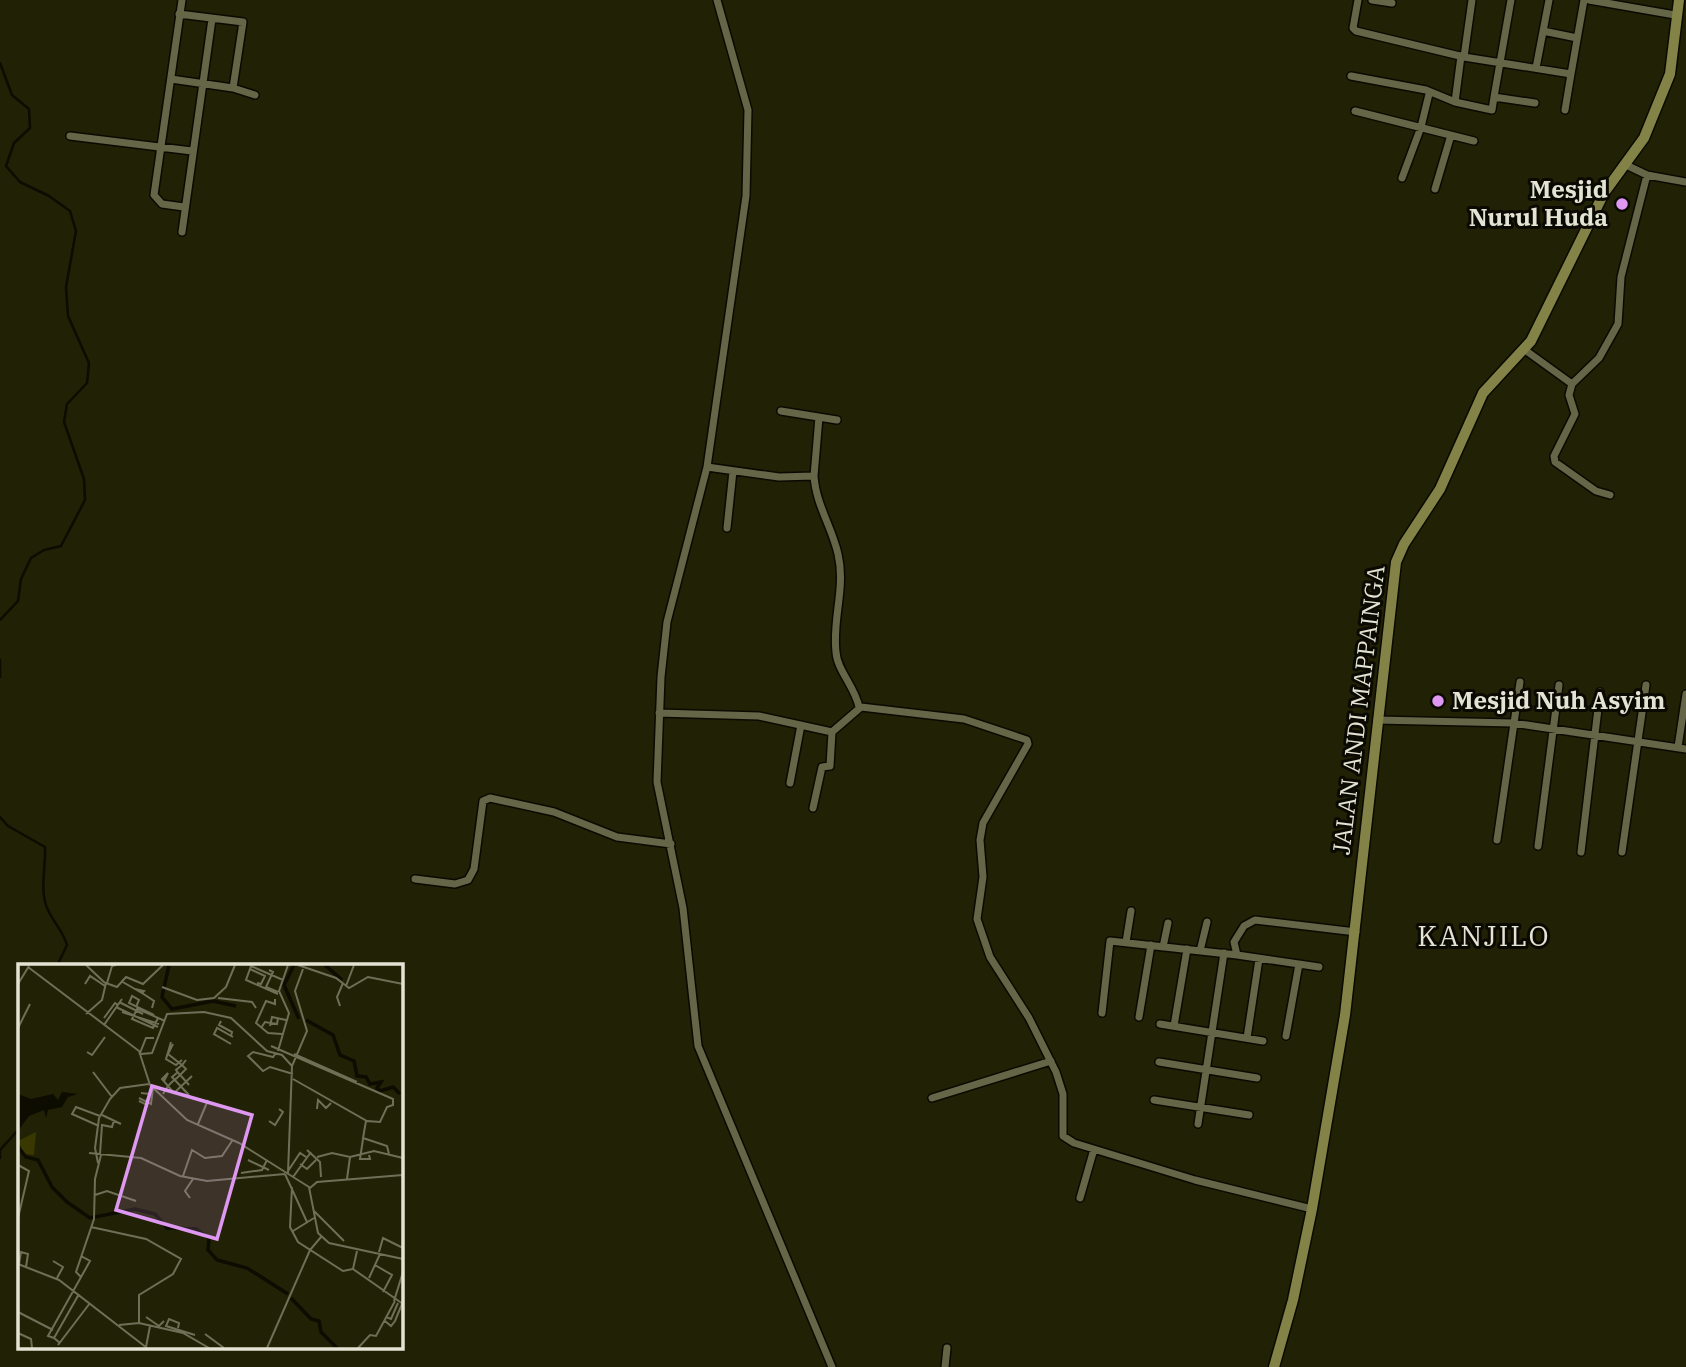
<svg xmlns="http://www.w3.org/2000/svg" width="1686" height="1367" font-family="'IBM Plex Serif',serif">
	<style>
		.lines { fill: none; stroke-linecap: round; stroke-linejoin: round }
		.stream { stroke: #0d0c00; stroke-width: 2.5 }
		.minor-casing { stroke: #0b0a00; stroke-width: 10 }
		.primary-casing { stroke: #0b0a00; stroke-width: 13 }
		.minor { stroke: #656548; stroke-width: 7 }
		.primary { stroke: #848347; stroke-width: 10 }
		.poi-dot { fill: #de98f2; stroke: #0a0a02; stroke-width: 2.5 }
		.labels { text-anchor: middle; stroke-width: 6; stroke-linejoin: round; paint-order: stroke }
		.poi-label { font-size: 24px; font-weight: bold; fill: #e4e4d4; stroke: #0a0a02; text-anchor: end }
		.street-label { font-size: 24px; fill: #e4e4d4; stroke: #0a0a02 }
		.quarter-label { font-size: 28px; letter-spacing: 2px; fill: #e4e4d4; stroke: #0a0a02 }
		.inset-river { fill: none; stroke: #0d0c00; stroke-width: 3.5 }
		.inset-road { fill: none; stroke: #6f6f58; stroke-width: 2 }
		.view { fill: #de98f2; fill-opacity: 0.15; stroke: #de98f2; stroke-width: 3.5 }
		.inset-edge { fill: none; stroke: #e4e4d4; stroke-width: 3.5 }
	</style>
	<rect width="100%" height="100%" fill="#212105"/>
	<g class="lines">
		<path class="stream" d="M 0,63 L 12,95 L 29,109 L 30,128 L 14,143 L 6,166 L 20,182 L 49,196 L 70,211 L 76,231 L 66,287 L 68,316 L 89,363 L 87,383 L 67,404 L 64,422 L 84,479 L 85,500 L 61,546 L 44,550 L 31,558 L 21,579 L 18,601 L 0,620
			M 0,660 L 0,677
			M 0,817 L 8,826 L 45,847 C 46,867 39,892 48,910 C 54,923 63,931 67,945 L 57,966
			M 0,1158 L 0,1150 L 19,1129"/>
		<g class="minor-casing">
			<path id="minor" d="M 182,0 L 154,195 L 162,204 L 184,207
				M 717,0 L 748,110 L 746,196 L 707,467 L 667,622 L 661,677 L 657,782 L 683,908 L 698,1046 L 832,1367
				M 1358,0 L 1353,28 L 1356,31 L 1464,57
				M 1372,0 L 1392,3
				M 1472,0 L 1464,57 L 1571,74 L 1584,0
				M 1511,0 L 1494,97 L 1535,103
				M 1589,0 L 1675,15
				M 179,14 L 243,22 L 233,88
				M 1543,31 L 1577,38
				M 1461,56 L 1455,102 L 1492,110 L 1494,97
				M 1536,68 L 1549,0
				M 1351,76 L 1426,90 L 1455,102
				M 171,79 L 233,88 L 255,95
				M 1565,110 L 1571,74
				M 1355,111 L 1474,141
				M 70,136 L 192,151
				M 1624,164 L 1647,175 L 1686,182
				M 1402,178 L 1421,127 L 1429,94
				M 1435,189 L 1451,135
				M 182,232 L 212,19
				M 1525,350 L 1572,384 L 1599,358 L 1618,324 L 1621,277 L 1647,175
				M 1572,384 L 1569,395 L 1575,414 L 1554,456 L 1555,462 L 1596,491 L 1610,495
				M 781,411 L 837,420
				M 707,467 L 779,477 L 814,476 L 819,417
				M 814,476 C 816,505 832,527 838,554 C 846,588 832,619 836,652 C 837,670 855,687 859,707
				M 727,528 L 733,471
				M 659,713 L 759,716 L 832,732 L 861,707 L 964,719 L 1027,740 L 1028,744 L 983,823 L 980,840 L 983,877 L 977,919 L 990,957 L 1029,1018 L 1056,1072 L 1063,1094 L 1063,1136 L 1074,1143 L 1195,1180 L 1312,1209
				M 1377,720 L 1513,723 L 1686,749
				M 1678,747 L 1686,694
				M 790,783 L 801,725
				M 813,808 L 822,767 L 830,766 L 832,732
				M 1497,840 L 1520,682
				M 1538,846 L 1559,685
				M 1581,852 L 1600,692
				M 1622,852 L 1646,685
				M 415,879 L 455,884 L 468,880 L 474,869 L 483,801 L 490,798 L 554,812 L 617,837 L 671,844
				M 1126,942 L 1131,911
				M 1163,947 L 1168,923
				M 1200,951 L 1207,922
				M 1319,967 L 1237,955 L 1234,942 L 1244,926 L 1255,920 L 1356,932
				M 1102,1013 L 1110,941 L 1237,955
				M 1139,1017 L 1151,945
				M 1160,1024 L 1263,1041
				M 1174,1026 L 1187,949
				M 1286,1036 L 1299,964
				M 1247,1038 L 1259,959
				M 1159,1062 L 1257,1078
				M 932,1098 L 1051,1061
				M 1154,1100 L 1249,1115
				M 1198,1124 L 1224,953
				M 1080,1198 L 1094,1149
				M 945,1367 L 947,1348"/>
		</g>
		<g class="primary-casing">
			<path id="primary" d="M 1274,1367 L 1293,1300 L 1312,1209 L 1345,1015 L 1396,562 L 1404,544 L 1440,489 L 1483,393 L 1531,341 L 1604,193 L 1644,138 L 1670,74 L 1679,0"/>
		</g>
		<use href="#minor" class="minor"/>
		<use href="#primary" class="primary"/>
	</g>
	<g class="poi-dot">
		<circle cx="1622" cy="204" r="7"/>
		<circle cx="1438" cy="701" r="7"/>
	</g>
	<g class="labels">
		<g class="poi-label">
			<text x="1608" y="198">Mesjid<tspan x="1608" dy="28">Nurul Huda</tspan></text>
			<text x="1452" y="709" text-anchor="start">Mesjid Nuh Asyim</text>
		</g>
		<g class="street-label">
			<text transform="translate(1359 710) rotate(-83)" y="8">JALAN ANDI MAPPAINGA</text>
		</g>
		<g class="quarter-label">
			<text x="1484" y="946">KANJILO</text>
		</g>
	</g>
	<g transform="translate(18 964)">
		<rect width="385" height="385" fill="#212105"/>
		<path d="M 18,168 L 16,191 L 6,190 L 0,177 Z" fill="#393800"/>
		<path d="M 44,128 L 60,130 L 50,133 L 44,143 L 30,146 L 28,154 L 26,146 L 11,152 L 0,167 L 0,130 L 13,135 L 35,130 L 40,136 Z" fill="#0d0c00"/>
		<path class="inset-river" d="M 151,1 L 144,33 L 154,45 L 195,37 L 218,42M 276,1 L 266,21 L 281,55M 307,1 L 324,16M 288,56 L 315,71 L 322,91 L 336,97 L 339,112 L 348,113 L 352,120 L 363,118 L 359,124 L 362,127 L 375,123 L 382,130M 0,183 L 8,193 L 20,196 L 34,223 L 49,238M 49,238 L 72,254 L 117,245 L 137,250 L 149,264 L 178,265 L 191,274 L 190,286 L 199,296 L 229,304 L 270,330M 273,334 L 293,355 L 301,357 L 303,368 L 319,384"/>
		<path class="inset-road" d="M 68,1 L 87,19M 280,1 L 318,14 L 331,24 L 350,13 L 385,20M 10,3 L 121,87 L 132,121 L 169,156 L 221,179 L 291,223 L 300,269 L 311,279 L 385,295M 232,5 L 247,12 L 243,20 L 239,19M 251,6 L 255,8 L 248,23 L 260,28M 103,17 L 124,29 L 126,27 L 117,25M 89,19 L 94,2 L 98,1M 0,20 L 11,2M 67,20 L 72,12 L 87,22M 328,22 L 336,1M 144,23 L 179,36 L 196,34 L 208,23 L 217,1M 124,29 L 136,37 L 134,44M 260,30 L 228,16 L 233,2 L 265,16M 200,34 L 234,38 L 238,44M 257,35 L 257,40 L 248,37 L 238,59 L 250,69 L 264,70M 101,38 L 125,50M 322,42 L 319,33 L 325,19M 98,43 L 140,63M 118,43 L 121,36 L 114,32 L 111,39 L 136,51M 120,43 L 114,55 L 135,64 L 140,54M 120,45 L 147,57M 104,48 L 141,60M 68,50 L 84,36 L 88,19 L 99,23 L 108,13 L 125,20 L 145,1M 86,54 L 97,39 L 100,41M 203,57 L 201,61 L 214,68 L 213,72M 86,61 L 104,35M 252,62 L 254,53 L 268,56M 0,64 L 12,40M 243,64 L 247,58 L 259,60 L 260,54M 153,78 L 148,95 L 158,101 L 164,96M 155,80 L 150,90 L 164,101 L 168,96M 213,80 L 196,70 L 199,64 L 215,73M 253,82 L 375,135 L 375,141 L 369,143 L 362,158 L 349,157 L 275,115M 260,87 L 271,49 L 261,27 L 270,1M 69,88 L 74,91 L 87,73M 122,89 L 128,74 L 136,74M 258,89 L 255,93 L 235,88 L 230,92 L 245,107 L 252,103 L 275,110M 123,90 L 134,89 L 149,50 L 186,48 L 213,54 L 249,87 L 264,91 L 274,102M 276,90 L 339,118M 75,108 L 94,133M 160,108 L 154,113 L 171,131 L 165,125M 146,117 L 150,109 L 144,115 L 156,129 L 174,112M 145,130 L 150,122 L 154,118 L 160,113 L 168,105 L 164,101 L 158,106 L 162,111 L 164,113 L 171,121M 121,134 L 133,140 L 135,124M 121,137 L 127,140 L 132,130 L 123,129M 299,145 L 300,136 L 308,144 L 313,139M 84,151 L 103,160M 251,157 L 257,161 L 265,148 L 261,145M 348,157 L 345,174 L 369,182 L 371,190M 180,160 L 190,136M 81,162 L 54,150 L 58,143 L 82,152M 345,175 L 342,195 L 352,195 L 351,191M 289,186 L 302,198 L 303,213M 71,189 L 123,194 L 162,212 L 189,217 L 267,210M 82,190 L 84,161 L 94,163 L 96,156M 299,193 L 314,189 L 332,193 L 356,187 L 385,194M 230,196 L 251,206M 80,199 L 77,184 L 81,154 L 92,135 L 102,124 L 131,120M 282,200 L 289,205 L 298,196M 0,201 L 11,207 L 0,254M 270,207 L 282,189 L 288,193M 223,209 L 244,206 L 249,196M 270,209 L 274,102 L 289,67 L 277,27 L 285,5M 267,210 L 289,258M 165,212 L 174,186 L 187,194 L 204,192 L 214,177M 275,213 L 293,188M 329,215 L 332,193M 274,223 L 272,263 L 280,278 L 325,307 L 335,305 L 339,287M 292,224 L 299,218 L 385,211M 77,231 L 89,227 L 118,237M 172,234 L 167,227 L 175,215M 296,247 L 326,277M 73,263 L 128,275 L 163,295 L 155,310 L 121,331 L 121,359M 275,267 L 296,254M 361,288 L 365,274 L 385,284M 35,297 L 45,303 L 39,314M 0,300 L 41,316 L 129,384M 1,300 L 3,288 L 10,290 L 8,303M 357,301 L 374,311 L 365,328M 335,305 L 385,340M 63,313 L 58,308 L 76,255 L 77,215 L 83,191M 351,314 L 362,290M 376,337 L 385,308M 0,348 L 35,366M 128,353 L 141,362 L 146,357M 368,353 L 373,355 L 380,339M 367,357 L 373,362 L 377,357 L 384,340M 101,361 L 121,359 L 165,369 L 191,384M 160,364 L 161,359 L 151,355 L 148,362 L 177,371M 0,369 L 13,375 L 14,384M 187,370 L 206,384M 36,374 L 30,372 L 72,297 L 63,292M 42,379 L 36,374 L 61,330M 40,381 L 72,339M 128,383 L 132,362M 249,384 L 292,286 L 303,273M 340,384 L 352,371 L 358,372 L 377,337"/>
		<path class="view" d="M 134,122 L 234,151 L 199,275 L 98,246 Z"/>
		<rect width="385" height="385" class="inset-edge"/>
	</g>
</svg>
